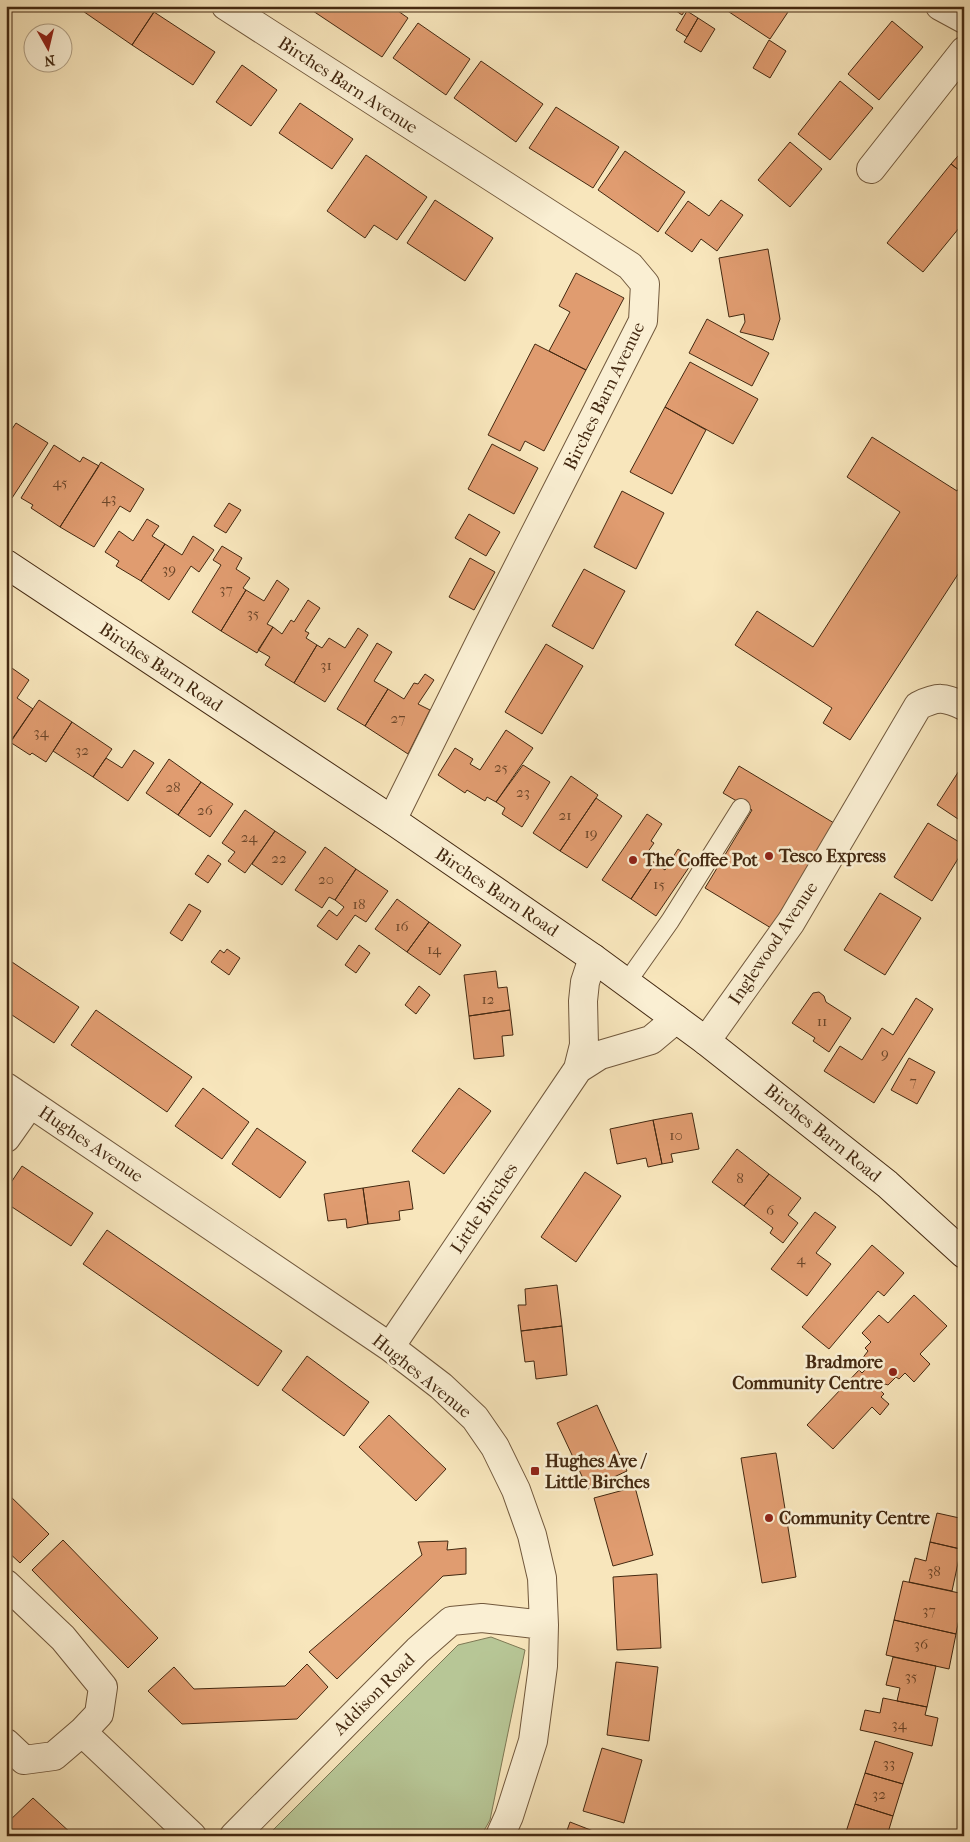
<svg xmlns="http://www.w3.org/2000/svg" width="970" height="1842" font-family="'IM FELL French Canon',serif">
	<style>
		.green { fill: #b7c696; stroke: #7e7854 }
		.building { fill: #e09c70; stroke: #442911 }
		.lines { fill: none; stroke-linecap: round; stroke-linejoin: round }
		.lane-casing { stroke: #71583c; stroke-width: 20 }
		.street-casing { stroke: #71583c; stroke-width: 30 }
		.secondary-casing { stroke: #442911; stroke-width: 30 }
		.lane { stroke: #faefd3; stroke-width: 18 }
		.street { stroke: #faefd3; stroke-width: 28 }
		.secondary { stroke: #faefd3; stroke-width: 28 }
		.poi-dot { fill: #8f2418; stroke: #faefd3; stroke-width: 2 }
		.labels { text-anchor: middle; stroke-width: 5; stroke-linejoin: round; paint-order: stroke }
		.number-label { font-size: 15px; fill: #6b4629 }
		.street-label { font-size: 18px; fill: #442911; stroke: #faefd3 }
		.poi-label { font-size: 18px; font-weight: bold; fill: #442911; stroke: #faefd3; text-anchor: start }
	</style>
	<rect width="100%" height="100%" fill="#f8e6bc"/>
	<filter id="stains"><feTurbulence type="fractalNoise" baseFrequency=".004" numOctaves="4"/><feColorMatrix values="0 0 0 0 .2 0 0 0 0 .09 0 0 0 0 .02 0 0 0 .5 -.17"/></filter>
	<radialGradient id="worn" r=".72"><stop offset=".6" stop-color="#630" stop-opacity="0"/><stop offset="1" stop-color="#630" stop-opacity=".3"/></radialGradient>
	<path class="green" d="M 491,1637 L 525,1650 L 490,1820 L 481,1836 L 267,1836 L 458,1645 Z"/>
	<path class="building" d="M 78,6 L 145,6 L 154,12 L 132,45 L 77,7 Z
		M 311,6 L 391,6 L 408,18 L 382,57 L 310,9 Z
		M 669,6 L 688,6 L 682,15 Z
		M 720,6 L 792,6 L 770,39 Z
		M 687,11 L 698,18 L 687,37 L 676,30 Z
		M 154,12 L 215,52 L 193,85 L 132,45 Z
		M 698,18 L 715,29 L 701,52 L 684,42 Z
		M 892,21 L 923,47 L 879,100 L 848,74 Z
		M 418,23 L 470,59 L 446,95 L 393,58 Z
		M 769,40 L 786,51 L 770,78 L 753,68 Z
		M 481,61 L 543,104 L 516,142 L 454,98 Z
		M 242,65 L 277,90 L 251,126 L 216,102 Z
		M 840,81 L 873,108 L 830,160 L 798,134 Z
		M 300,103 L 353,139 L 332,169 L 279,133 Z
		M 556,107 L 619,147 L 593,188 L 529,148 Z
		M 790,142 L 822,169 L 790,207 L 758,180 Z
		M 964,149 L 964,174 L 951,164 Z
		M 625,151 L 685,192 L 658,232 L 598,190 Z
		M 366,155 L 427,197 L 397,240 L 374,225 L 365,238 L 327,211 Z
		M 951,164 L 964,174 L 964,222 L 923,272 L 887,243 Z
		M 435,200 L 493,238 L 465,281 L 407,243 Z
		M 721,200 L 743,215 L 717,251 L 701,239 L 692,252 L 665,233 L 688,201 L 709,216 Z
		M 768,249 L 780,319 L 773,340 L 740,332 L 745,322 L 744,314 L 729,317 L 719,258 Z
		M 576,273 L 624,298 L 586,370 L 549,351 L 570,312 L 559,306 Z
		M 707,319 L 769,353 L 752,386 L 689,353 Z
		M 535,344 L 586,370 L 544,451 L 525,441 L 520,451 L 488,435 Z
		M 690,362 L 758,399 L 733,444 L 665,407 Z
		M 665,407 L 706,430 L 672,494 L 630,472 Z
		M 16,423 L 48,443 L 12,498 L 6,494 L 6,438 Z
		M 872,437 L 957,491 L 964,481 L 964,565 L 850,740 L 823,723 L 832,708 L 735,645 L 757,611 L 813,647 L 900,512 L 847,477 Z
		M 492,444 L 538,468 L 514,514 L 468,489 Z
		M 54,445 L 80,462 L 83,457 L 99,466 L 60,527 L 31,508 L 33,505 L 21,498 Z
		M 101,462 L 144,489 L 130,512 L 120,506 L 94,547 L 60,527 Z
		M 622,491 L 664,513 L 636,569 L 594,547 Z
		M 229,503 L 241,510 L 226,533 L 214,526 Z
		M 469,514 L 500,532 L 486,556 L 455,538 Z
		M 147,519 L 159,526 L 152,536 L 165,544 L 141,581 L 116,566 L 119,561 L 105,552 L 119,531 L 133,541 Z
		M 193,536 L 214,550 L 199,572 L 191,566 L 169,600 L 141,581 L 165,544 L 182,555 Z
		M 222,546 L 242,558 L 236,569 L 250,578 L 243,588 L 246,590 L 221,631 L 192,612 L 221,565 L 213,560 Z
		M 470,558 L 495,572 L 474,610 L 449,597 Z
		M 584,569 L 625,591 L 593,649 L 552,626 Z
		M 277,580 L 289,589 L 267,624 L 273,627 L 257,653 L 221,631 L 246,590 L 264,601 Z
		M 308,600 L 320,608 L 305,631 L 309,633 L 306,638 L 317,645 L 294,683 L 265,665 L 270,657 L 258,650 L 273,627 L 282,634 L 291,620 L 294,622 Z
		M 358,628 L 368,635 L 325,702 L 294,683 L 317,645 L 322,648 L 329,638 L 345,648 Z
		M 377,643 L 392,652 L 374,681 L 388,689 L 365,726 L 337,709 Z
		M 546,644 L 583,666 L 542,734 L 505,712 Z
		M 9,666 L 29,680 L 17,698 L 33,709 L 8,746 L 6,745 L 6,670 Z
		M 425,674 L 434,680 L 418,704 L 430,710 L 408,754 L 365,726 L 388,689 L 404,699 L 414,683 L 418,684 Z
		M 39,700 L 72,722 L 46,762 L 32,753 L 30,755 L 10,742 Z
		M 72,722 L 112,749 L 93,777 L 53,751 Z
		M 506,730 L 533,748 L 496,802 L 487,797 L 485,801 L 467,790 L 465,793 L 438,775 L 455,748 L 473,759 L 470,764 L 480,770 Z
		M 134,750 L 154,763 L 128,801 L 93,777 L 106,758 L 122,768 Z
		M 169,759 L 201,782 L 178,815 L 146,793 Z
		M 964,763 L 964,823 L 937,805 Z
		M 523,765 L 550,782 L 522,827 L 502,814 L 505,808 L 496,802 Z
		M 739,766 L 834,823 L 771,928 L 705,888 L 752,810 L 723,793 Z
		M 571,776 L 598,795 L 560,851 L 533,833 Z
		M 201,782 L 233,804 L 210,837 L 178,815 Z
		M 596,798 L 622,816 L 587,868 L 560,851 Z
		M 245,810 L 275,831 L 245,873 L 228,861 L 235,852 L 222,843 Z
		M 647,814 L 662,824 L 651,841 L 654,843 L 645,856 L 655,863 L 631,899 L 602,880 Z
		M 928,823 L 964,845 L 964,849 L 932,901 L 894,877 Z
		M 275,831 L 306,852 L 282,885 L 252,864 Z
		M 325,847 L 356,869 L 335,900 L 329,897 L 322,908 L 295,890 Z
		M 678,849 L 694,860 L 656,916 L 631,899 L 655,863 L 665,870 Z
		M 208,855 L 221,864 L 208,883 L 195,874 Z
		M 356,869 L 388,891 L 366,922 L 355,915 L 337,940 L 317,926 L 329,910 L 337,916 L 344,907 L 335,900 Z
		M 880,893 L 921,918 L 885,975 L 844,950 Z
		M 397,899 L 429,922 L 407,952 L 375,929 Z
		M 189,904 L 201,911 L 182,941 L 170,933 Z
		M 429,922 L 461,945 L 440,975 L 407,952 Z
		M 359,945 L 370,953 L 356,973 L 345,965 Z
		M 227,949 L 240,958 L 229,975 L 211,962 L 220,950 L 224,953 Z
		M 6,958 L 79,1007 L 54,1043 L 6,1011 Z
		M 496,971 L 498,988 L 507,987 L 510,1010 L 469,1016 L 464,975 Z
		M 419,986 L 430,995 L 416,1014 L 405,1005 Z
		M 819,992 L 824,996 L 826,1002 L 851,1018 L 829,1052 L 813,1041 L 815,1038 L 792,1023 L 813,993 Z
		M 916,998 L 933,1009 L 874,1103 L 824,1071 L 840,1046 L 862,1060 L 882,1028 L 893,1035 Z
		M 96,1010 L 192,1077 L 167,1112 L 71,1045 Z
		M 510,1010 L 513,1035 L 502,1036 L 504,1056 L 474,1059 L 469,1016 Z
		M 909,1058 L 935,1072 L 917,1104 L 891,1090 Z
		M 203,1088 L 249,1122 L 222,1159 L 175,1126 Z
		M 459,1088 L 491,1111 L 444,1174 L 412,1151 Z
		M 692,1113 L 699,1149 L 671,1154 L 673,1162 L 662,1164 L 653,1120 Z
		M 653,1120 L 662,1164 L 648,1167 L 646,1158 L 617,1164 L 610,1129 Z
		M 257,1128 L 306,1162 L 280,1198 L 232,1164 Z
		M 737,1149 L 769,1174 L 744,1206 L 712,1182 Z
		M 22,1166 L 93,1213 L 71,1246 L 6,1203 L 6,1190 Z
		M 585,1172 L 621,1196 L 576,1262 L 541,1237 Z
		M 769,1174 L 801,1198 L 788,1215 L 798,1223 L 783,1243 L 770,1233 L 773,1228 L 744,1206 Z
		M 409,1181 L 413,1209 L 399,1211 L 400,1220 L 368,1224 L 363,1188 Z
		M 363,1188 L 368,1224 L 347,1228 L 346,1219 L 328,1221 L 324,1194 Z
		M 815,1212 L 836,1227 L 816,1253 L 831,1264 L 807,1296 L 771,1269 Z
		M 107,1230 L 282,1351 L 258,1386 L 83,1264 Z
		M 872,1245 L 904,1273 L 884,1296 L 878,1291 L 829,1349 L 802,1327 Z
		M 557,1285 L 562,1326 L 521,1331 L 518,1305 L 526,1305 L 525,1289 Z
		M 914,1295 L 947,1326 L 920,1354 L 930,1364 L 914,1382 L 905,1373 L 899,1379 L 896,1377 L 888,1385 L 885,1384 L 879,1389 L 884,1394 L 881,1397 L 889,1404 L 880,1415 L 872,1407 L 833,1449 L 807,1425 L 859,1370 L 862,1373 L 868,1367 L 861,1360 L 868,1351 L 865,1348 L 871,1342 L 862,1333 L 879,1315 L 888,1323 Z
		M 562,1326 L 567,1375 L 536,1379 L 534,1361 L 525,1362 L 521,1331 Z
		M 307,1356 L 369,1402 L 344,1436 L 282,1390 Z
		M 597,1405 L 627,1471 L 588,1489 L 557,1423 Z
		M 389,1415 L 446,1469 L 416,1501 L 359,1447 Z
		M 776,1453 L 796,1577 L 762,1583 L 741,1458 Z
		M 635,1487 L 653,1555 L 613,1566 L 594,1498 Z
		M 6,1492 L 49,1534 L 20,1563 L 6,1550 Z
		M 937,1513 L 964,1519 L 964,1550 L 930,1542 Z
		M 63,1540 L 158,1638 L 128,1668 L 32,1570 Z
		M 448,1541 L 447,1550 L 466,1548 L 466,1574 L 443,1576 L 337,1679 L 309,1652 L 422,1555 L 418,1542 Z
		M 930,1542 L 961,1549 L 952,1591 L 909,1582 L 915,1558 L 926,1561 Z
		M 657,1574 L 661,1648 L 617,1650 L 613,1577 Z
		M 903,1581 L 964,1594 L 956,1634 L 894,1620 Z
		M 894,1620 L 956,1634 L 949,1669 L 886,1655 Z
		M 893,1657 L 936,1666 L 927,1707 L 897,1701 L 900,1688 L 886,1685 Z
		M 616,1662 L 658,1667 L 649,1741 L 607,1735 Z
		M 307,1664 L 328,1687 L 297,1719 L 182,1724 L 148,1691 L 174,1667 L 194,1689 L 285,1686 Z
		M 883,1698 L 927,1707 L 925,1715 L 938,1718 L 932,1746 L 860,1730 L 865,1710 L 880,1713 Z
		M 875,1741 L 913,1753 L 903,1784 L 865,1773 Z
		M 602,1748 L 642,1760 L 624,1823 L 583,1811 Z
		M 865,1773 L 903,1784 L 893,1816 L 855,1804 Z
		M 33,1798 L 73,1835 L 73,1836 L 19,1836 L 6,1824 Z
		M 855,1804 L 893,1816 L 887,1836 L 845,1835 Z
		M 570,1822 L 606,1836 L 565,1836 Z"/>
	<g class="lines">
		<g class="lane-casing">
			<path id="lane" d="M 627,982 L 670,921 L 741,808"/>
		</g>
		<g class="street-casing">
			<path id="street" d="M 226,6 L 630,266 L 645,284 L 643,321 L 484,634 L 392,820
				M 940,6 L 964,19
				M 871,169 L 964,51
				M 706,1041 L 791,922 L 918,706 C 938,696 944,697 964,706
				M 578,1069 L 600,1055 L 651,1040 L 676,1019
				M 6,1087 L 390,1347 L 441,1386 L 475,1418 L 495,1447 L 516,1490 L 532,1535 L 542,1578 L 544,1625 L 543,1666 L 533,1741 L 509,1816 L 500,1836
				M 6,1138 L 30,1104
				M 390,1347 L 578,1069 L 584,1045 L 583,1001 L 585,982 L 593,958
				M 6,1584 L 63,1638 L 103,1687 L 99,1714 L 82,1732 L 192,1836
				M 6,1743 L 24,1760 L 54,1756 L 82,1732
				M 234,1836 L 418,1650 L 451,1621 L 482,1618 L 544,1625"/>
		</g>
		<g class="secondary-casing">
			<path id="secondary" d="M 6,564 L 392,820 L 593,958 L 706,1041 L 887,1184 L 964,1254"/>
		</g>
		<use href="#lane" class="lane"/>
		<use href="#street" class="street"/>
		<use href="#secondary" class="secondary"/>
	</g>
	<g class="poi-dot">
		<circle cx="769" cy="856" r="5"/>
		<circle cx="633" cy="860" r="5"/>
		<circle cx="893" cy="1372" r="5"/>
		<rect x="530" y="1466" width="10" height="10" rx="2.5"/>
		<circle cx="769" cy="1518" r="5"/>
	</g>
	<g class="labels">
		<g class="number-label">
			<text x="60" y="487">45</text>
			<text x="109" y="503">43</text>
			<text x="169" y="574">39</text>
			<text x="226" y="594">37</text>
			<text x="253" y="618">35</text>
			<text x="326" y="670">31</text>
			<text x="398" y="723">27</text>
			<text x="41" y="737">34</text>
			<text x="82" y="755">32</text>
			<text x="501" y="772">25</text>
			<text x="173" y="792">28</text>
			<text x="523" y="797">23</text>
			<text x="205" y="815">26</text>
			<text x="565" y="820">21</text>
			<text x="591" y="838">19</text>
			<text x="249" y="842">24</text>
			<text x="279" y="863">22</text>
			<text x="326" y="884">20</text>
			<text x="659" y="889">15</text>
			<text x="359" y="909">18</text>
			<text x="402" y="931">16</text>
			<text x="434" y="954">14</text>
			<text x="488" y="1004">12</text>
			<text x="822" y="1026">11</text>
			<text x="885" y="1058">9</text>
			<text x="913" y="1086">7</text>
			<text x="676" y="1140">10</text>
			<text x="740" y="1183">8</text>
			<text x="770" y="1215">6</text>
			<text x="801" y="1264">4</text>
			<text x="934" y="1576">38</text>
			<text x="929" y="1615">37</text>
			<text x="921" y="1649">36</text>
			<text x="911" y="1681">35</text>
			<text x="899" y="1729">34</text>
			<text x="889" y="1768">33</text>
			<text x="879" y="1799">32</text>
		</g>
		<g class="street-label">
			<text transform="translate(348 85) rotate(33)" y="6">Birches Barn Avenue</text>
			<text transform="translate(604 396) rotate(-64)" y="6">Birches Barn Avenue</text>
			<text transform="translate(161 667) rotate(34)" y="6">Birches Barn Road</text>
			<text transform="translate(497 892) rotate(34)" y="6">Birches Barn Road</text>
			<text transform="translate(773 943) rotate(-56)" y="6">Inglewood Avenue</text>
			<text transform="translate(823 1133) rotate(39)" y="6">Birches Barn Road</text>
			<text transform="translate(91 1144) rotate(34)" y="6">Hughes Avenue</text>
			<text transform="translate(484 1208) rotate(-56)" y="6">Little Birches</text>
			<text transform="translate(422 1376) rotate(39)" y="6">Hughes Avenue</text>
			<text transform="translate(374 1694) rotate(-45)" y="6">Addison Road</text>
		</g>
		<g class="poi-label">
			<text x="779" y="862">Tesco Express</text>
			<text x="643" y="866">The Coffee Pot</text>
			<text x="883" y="1368" text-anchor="end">Bradmore<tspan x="883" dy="21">Community Centre</tspan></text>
			<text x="545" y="1467">Hughes Ave /<tspan x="545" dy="21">Little Birches</tspan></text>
			<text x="779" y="1524">Community Centre</text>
		</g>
	</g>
	<rect width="970" height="1842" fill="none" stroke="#f8e6bc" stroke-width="25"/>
	<rect x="8" y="8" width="955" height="1827" fill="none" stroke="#442911" stroke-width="2.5"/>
	<rect x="12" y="12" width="945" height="1817" fill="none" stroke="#442911"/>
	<g transform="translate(48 48) rotate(172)"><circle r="24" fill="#faefd3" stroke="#b1a085"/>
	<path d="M0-4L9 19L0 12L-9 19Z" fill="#8f2418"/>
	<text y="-8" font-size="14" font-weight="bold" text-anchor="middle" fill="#442911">N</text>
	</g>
	<rect width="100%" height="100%" filter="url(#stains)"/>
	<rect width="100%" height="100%" fill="url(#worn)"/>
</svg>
